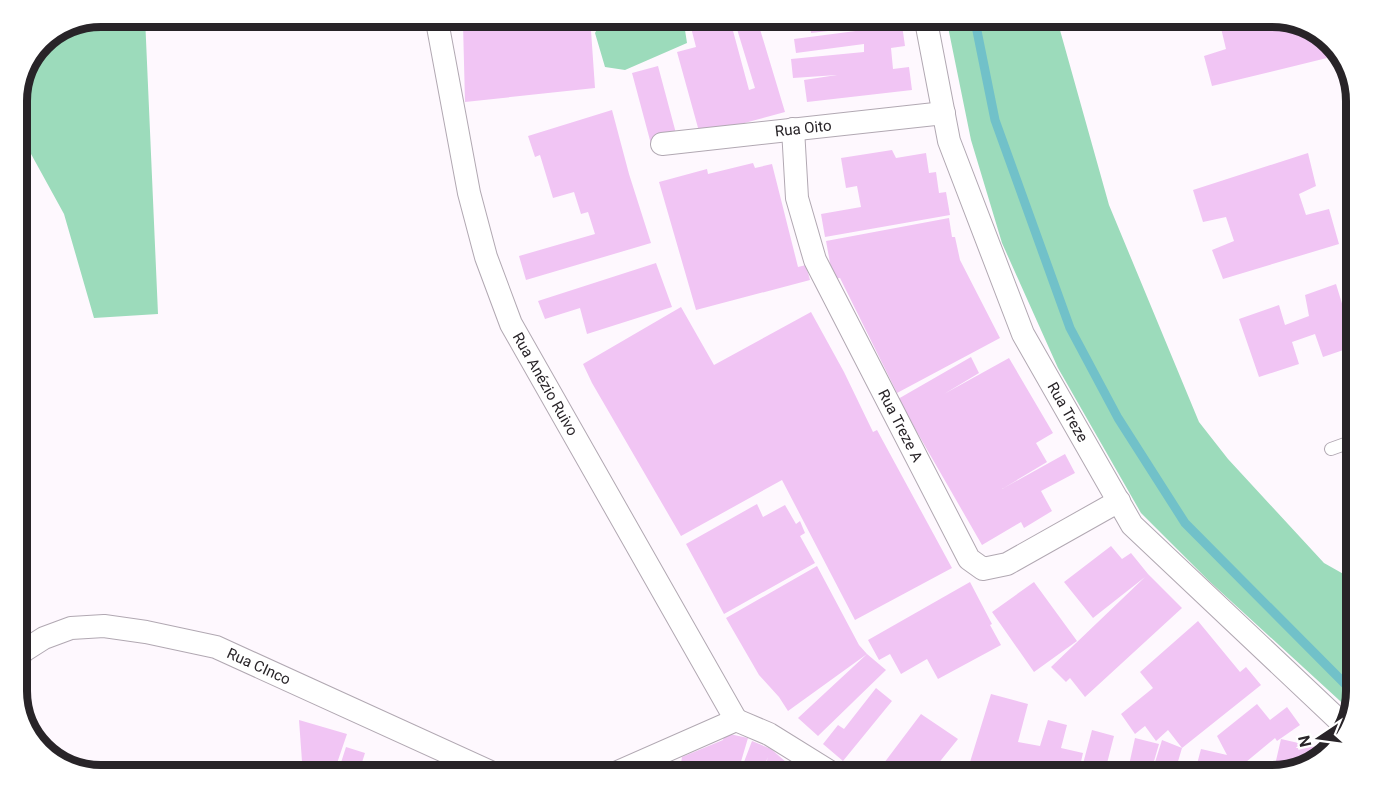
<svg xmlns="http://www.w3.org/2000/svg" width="1373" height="792" font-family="Roboto,sans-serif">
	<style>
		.forest { fill: #9cdbbb }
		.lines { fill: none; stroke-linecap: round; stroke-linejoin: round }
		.stream { stroke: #71c1c9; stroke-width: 9 }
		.building { fill: #f1c5f4 }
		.service-casing { stroke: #b1a8b2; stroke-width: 14 }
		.minor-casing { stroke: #b1a8b2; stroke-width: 24 }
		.service { stroke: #fff; stroke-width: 12 }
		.minor { stroke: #fff; stroke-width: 22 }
		.labels { text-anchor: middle; stroke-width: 6; stroke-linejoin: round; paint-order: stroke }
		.street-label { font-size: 15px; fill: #282428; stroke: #fff }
		.rim { fill: none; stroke: #282428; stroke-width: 8 }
	</style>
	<rect width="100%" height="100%" fill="#fef8fe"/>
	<path class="forest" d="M 101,16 L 145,17 L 158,314 L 94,318 L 64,214 L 25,143 L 17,136 L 17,96 L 41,41 Z
		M 630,17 L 683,17 L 687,43 L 625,70 L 605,67 L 595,33 L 602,20 Z
		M 946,17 L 1084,17 L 1058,23 L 1109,205 L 1199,422 L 1228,459 L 1324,563 L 1347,576 L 1356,572 L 1356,692 L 1351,711 L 1209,581 L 1141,513 L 1058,368 L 1002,243 L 971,140 Z"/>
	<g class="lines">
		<path class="stream" d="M 974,16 L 995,120 L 1070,328 L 1118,418 L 1185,523 L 1356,695"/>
	</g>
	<path class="building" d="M 576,16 L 590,16 L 595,88 L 465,102 L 463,24 Z
		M 688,16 L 729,16 L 749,90 L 755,88 L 733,16 L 756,16 L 785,112 L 700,135 L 677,52 L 696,47 Z
		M 809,16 L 905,16 L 906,22 L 811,33 Z
		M 1193,16 L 1272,16 L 1297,23 L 1299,31 L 1314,28 L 1321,34 L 1327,58 L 1212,86 L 1204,56 L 1226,49 L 1220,24 L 1197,30 Z
		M 902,25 L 905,46 L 891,48 L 893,69 L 909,67 L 912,90 L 807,102 L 804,80 L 837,75 L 793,78 L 791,59 L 864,52 L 864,44 L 796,53 L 794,39 Z
		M 658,66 L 677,137 L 651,144 L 632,73 Z
		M 612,110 L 629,174 L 651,243 L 526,280 L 519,256 L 595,234 L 588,212 L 581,214 L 574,192 L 553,198 L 540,155 L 535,157 L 528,136 Z
		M 892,150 L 896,158 L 926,153 L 929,173 L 936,172 L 939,193 L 946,192 L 950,215 L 825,237 L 821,214 L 861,207 L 857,186 L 846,188 L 841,158 Z
		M 1308,153 L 1316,186 L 1299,194 L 1306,215 L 1329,209 L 1339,244 L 1223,279 L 1212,250 L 1234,241 L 1226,217 L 1203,222 L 1193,190 Z
		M 753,163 L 755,168 L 772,164 L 798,267 L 806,265 L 810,280 L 696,310 L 659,182 L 707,169 L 708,174 Z
		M 949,218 L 952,237 L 955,237 L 960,260 L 1000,338 L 897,393 L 840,278 L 833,279 L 826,241 Z
		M 656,263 L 672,307 L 587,334 L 580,308 L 545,319 L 538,301 Z
		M 1336,284 L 1355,346 L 1323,357 L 1315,334 L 1292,342 L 1299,364 L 1259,377 L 1239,319 L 1279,305 L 1285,325 L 1309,316 L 1305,295 Z
		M 681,307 L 714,365 L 811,312 L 844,372 L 873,432 L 877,430 L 952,568 L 855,620 L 782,480 L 681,536 L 592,383 L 583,364 Z
		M 971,357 L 979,373 L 944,394 L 1009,358 L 1053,433 L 1036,443 L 1047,462 L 1002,489 L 1065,454 L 1075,473 L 1041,491 L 1052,511 L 1024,528 L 1021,522 L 982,545 L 898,399 Z
		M 757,504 L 763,517 L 785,505 L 796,524 L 800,521 L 805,533 L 800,536 L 815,563 L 724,614 L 686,544 Z
		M 1111,546 L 1122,559 L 1131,553 L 1148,574 L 1182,608 L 1085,697 L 1070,678 L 1066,682 L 1051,667 L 1145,577 L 1093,618 L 1064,582 Z
		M 817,566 L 859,645 L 867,654 L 788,711 L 779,697 L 759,675 L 726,618 Z
		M 970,582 L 992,624 L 990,625 L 1001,645 L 938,679 L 927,659 L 901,674 L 890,654 L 879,660 L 868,640 Z
		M 1034,582 L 1077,641 L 1034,672 L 992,612 Z
		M 1198,621 L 1240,672 L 1246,667 L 1261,685 L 1182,748 L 1174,775 L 1151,775 L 1162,740 L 1182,748 L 1168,730 L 1156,741 L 1145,726 L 1135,734 L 1121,714 L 1153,688 L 1140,672 Z
		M 867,654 L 886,670 L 818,736 L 798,718 Z
		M 876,688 L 892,701 L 843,761 L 823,744 L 838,725 L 844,729 Z
		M 991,694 L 1028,704 L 1018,742 L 1040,746 L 1048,720 L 1067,725 L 1061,748 L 1083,753 L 1078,775 L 966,775 Z
		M 1257,704 L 1270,720 L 1287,707 L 1300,725 L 1277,741 L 1275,738 L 1246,762 L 1268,768 L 1266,775 L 1194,775 L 1201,749 L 1227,755 L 1217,736 Z
		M 921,714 L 958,739 L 929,775 L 883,775 L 878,771 Z
		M 299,720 L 347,734 L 333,775 L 303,775 Z
		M 1092,730 L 1114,736 L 1104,775 L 1080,775 Z
		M 725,733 L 748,738 L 737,775 L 679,775 L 682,757 L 723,740 Z
		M 1135,738 L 1159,744 L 1150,775 L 1110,775 L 1112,769 L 1127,774 Z
		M 1281,739 L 1320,748 L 1317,761 L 1315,764 L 1295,769 L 1275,765 Z
		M 752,741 L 771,749 L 786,762 L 781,775 L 762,775 L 768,757 L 760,775 L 739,775 Z
		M 346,747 L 365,753 L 358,775 L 337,775 Z
		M 405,767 L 431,775 L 402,775 Z
		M 1272,768 L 1285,772 L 1270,775 Z"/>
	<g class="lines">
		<g class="service-casing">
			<path id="service" d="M 1331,449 L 1356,440"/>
		</g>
		<g class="minor-casing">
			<g id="minor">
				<path id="s1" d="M 436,16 L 469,193 L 486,257 L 511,324 L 736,720"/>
				<path id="s2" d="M 925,16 L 949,141 L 1023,334 L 1132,525 L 1347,728"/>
				<path id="s3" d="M 793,129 L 797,198 L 815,260 L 969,559 L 983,569 L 1007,564 L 1119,501"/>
				<path id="s4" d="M 662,144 L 944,113"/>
				<path id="s5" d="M 17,663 L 22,652 L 44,638 L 71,628 L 104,626 L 146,632 L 216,647 L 497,775"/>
				<path d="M 736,720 L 769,734 L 835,775"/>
				<path d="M 611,775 L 736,720"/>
			</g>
		</g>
		<use href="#service" class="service"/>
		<use href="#minor" class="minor"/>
	</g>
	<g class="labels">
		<g class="street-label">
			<text dy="5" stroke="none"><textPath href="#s4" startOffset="142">Rua Oito</textPath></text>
			<text dy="5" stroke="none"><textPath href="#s1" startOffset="387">Rua Anézio Ruivo</textPath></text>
			<text dy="5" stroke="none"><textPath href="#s2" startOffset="424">Rua Treze</textPath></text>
			<text dy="5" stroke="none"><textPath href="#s3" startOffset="320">Rua Treze A</textPath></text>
			<text dy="5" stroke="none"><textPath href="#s5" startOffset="261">Rua CInco</textPath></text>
		</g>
	</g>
	<path d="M0 0H1373V792H0ZM101 27H1272A74 74 0 0 1 1346 101V691A74 74 0 0 1 1272 765H101A74 74 0 0 1 27 691V101A74 74 0 0 1 101 27Z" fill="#fff" fill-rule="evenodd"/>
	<path class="rim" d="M101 27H1272A74 74 0 0 1 1346 101V691A74 74 0 0 1 1272 765H101A74 74 0 0 1 27 691V101A74 74 0 0 1 101 27Z"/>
	<g transform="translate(1319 738) rotate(257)" stroke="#ffffff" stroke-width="4.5" paint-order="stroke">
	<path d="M0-4.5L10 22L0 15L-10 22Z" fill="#282428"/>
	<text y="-9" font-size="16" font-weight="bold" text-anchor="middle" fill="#282428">N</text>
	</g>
</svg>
